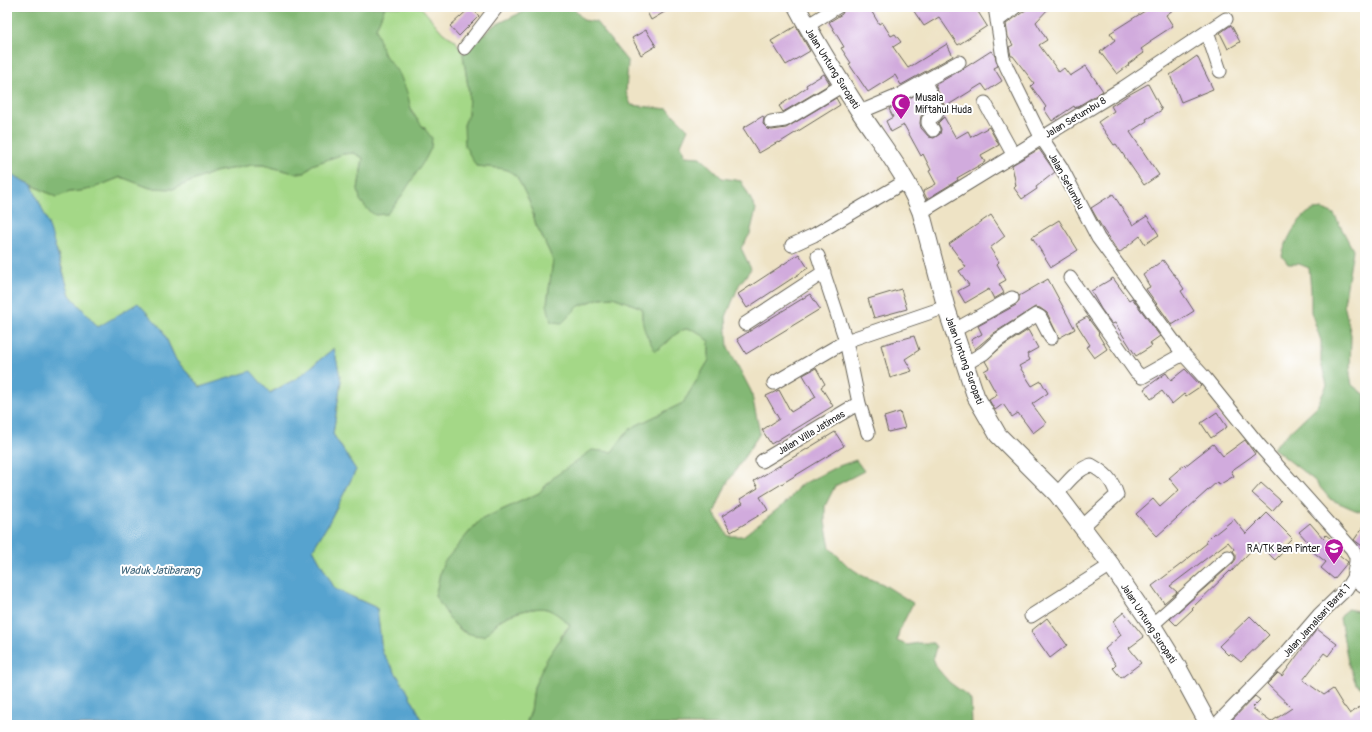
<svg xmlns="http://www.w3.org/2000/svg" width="1372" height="732" font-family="Pangolin,sans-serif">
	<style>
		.green { fill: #a4d887; stroke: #607a52 }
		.forest { fill: #83b874; stroke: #506a48 }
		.water { fill: #56a3cf; stroke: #396076 }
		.building { fill: #d1abdd }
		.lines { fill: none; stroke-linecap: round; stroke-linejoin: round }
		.minor-casing { stroke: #666257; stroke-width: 15 }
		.major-casing { stroke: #666257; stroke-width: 19 }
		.minor { stroke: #fff; stroke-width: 13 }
		.major { stroke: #fff; stroke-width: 17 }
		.labels { text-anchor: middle; stroke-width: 4; stroke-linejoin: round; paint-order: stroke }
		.street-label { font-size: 10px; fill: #1c1c1c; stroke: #fff }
		.poi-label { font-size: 10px; fill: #1c1c1c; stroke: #fff; text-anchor: start }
		.water-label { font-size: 11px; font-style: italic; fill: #396076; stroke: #fff }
	</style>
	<rect width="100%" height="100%" fill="#fff"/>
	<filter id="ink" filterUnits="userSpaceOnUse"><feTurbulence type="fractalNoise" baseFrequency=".025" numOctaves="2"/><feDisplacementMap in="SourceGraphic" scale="8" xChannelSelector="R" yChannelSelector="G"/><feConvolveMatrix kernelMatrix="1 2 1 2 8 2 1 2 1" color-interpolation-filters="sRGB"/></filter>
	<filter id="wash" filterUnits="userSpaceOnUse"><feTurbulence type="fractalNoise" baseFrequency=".012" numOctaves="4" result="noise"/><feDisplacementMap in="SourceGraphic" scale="16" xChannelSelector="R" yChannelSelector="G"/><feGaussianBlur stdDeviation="0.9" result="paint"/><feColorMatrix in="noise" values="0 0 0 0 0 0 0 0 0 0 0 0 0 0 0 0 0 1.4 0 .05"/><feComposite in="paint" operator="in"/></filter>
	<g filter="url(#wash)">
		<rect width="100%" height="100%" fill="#eee3c5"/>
		<path class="green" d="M 385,7 L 421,7 L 443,33 L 455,40 L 463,54 L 469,93 L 468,115 L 464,125 L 476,166 L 498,168 L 508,170 L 517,176 L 530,203 L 536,225 L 541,234 L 553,260 L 547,304 L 562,323 L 579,306 L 600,298 L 613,297 L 642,308 L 642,319 L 666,344 C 682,326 691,323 709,341 L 709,360 L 683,403 L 633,427 L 625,434 L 612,452 L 554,477 L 539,493 L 480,520 L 465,537 L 444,563 L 440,572 L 438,584 L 435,596 L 455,625 L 463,632 L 485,636 C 490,631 496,623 502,619 C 511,613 537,606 547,609 C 556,612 563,619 570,625 L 563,633 L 534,687 L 531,711 L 527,721 L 529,725 L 425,725 L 406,689 L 382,652 L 377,608 L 335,589 L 313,549 L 327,526 L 356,470 L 333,434 L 341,381 L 334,348 L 299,377 L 269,393 L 223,381 L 200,387 L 176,360 L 162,329 L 98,327 L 70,295 L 59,257 L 32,185 L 56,197 L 70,192 L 80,191 L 91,189 L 121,177 L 150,188 L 173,189 L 214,172 L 252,165 L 263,165 L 294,173 L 305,173 L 312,165 L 343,154 L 354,153 L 363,158 L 358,189 L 426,129 C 407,112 410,98 400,77 C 396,69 389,62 384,54 C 379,47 378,36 376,28 Z"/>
		<path class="forest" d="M 7,7 L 385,7 L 376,28 L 383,53 L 400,75 L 407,92 L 412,113 L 432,138 L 431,148 L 426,158 L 401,197 L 387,214 L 375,215 L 367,209 L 360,200 L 358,189 L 363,158 L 354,153 L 343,154 L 312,165 L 305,173 L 294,173 L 263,165 L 252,165 L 214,172 L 173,189 L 150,188 L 121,177 L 91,189 L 80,191 L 70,192 L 56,197 L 7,172 Z
			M 533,7 L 573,7 L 583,20 L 596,22 L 628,62 L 626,92 L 631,105 L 668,109 L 688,129 L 681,145 L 685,156 L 700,157 L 722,178 L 741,181 L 756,209 L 750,234 L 741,248 L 751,269 L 739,285 L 726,317 L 728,347 L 751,391 L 760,433 L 726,485 L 714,513 L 728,536 L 743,536 L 788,501 L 799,486 L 836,467 L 856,460 L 864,471 L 835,486 L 825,506 L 825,522 L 830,548 L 848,566 L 863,576 L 883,584 L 913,603 L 899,631 L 897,641 L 907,645 L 918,643 L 933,643 L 936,647 L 933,658 L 937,668 L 949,682 L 968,696 L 971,701 L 972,725 L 529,725 L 527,721 L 531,711 L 534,687 L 546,660 L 570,625 C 563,619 556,612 547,609 C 537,606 511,613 502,619 C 496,623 490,631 485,636 C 455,636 450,617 435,596 L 438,584 L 440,572 L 444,562 L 465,537 L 480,520 L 539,493 L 554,477 L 592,450 L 612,452 L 625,434 L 633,427 L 683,403 L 709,360 L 709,341 C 682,315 678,337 655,351 C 646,334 641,328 642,308 L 613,297 L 600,298 L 579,306 L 562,323 L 551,322 L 547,304 L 553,260 L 541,234 L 536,225 L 530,203 L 517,177 L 508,170 L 498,168 L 476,166 L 465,146 L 464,125 L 468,115 L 469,93 L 463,54 L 493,26 Z
			M 1323,209 L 1334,214 L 1353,250 L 1344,304 L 1351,335 L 1350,374 L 1352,385 L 1361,392 L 1365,394 L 1365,513 L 1355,510 L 1330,499 L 1314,480 L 1273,448 L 1317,406 L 1327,385 L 1321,363 L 1321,341 L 1311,312 L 1311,290 L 1309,268 L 1299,264 L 1288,264 L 1282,256 C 1285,242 1298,217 1311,211 C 1314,209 1319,210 1323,209 Z
			M 1347,609 L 1358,611 L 1365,616 L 1365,690 L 1356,684 L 1348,662 L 1340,618 Z"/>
		<path class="water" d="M 7,172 L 32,185 L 47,220 L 70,295 L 98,327 L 138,303 L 162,329 L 176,360 L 200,387 L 251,371 L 270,393 L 299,377 L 334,348 L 341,381 L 333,434 L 356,470 L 327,526 L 313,549 L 335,589 L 377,608 L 382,652 L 406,689 L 425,725 L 7,725 Z"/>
		<g id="blocks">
			<path class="building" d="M 471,7 L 479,16 L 459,36 L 450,26 Z
				M 651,7 L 673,7 L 651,20 L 646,10 Z
				M 845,7 L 869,7 L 879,24 L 882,22 L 891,36 L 895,34 L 901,42 L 893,47 L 908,68 L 947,44 L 953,56 L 901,85 L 895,75 L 868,92 L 849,64 L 851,63 L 841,48 L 844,47 L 829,22 L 842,14 Z
				M 911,7 L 975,7 L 987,26 L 958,45 L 939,17 L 924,26 Z
				M 1030,7 L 1050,7 L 1036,22 L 1047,40 L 1039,45 L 1059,72 L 1064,68 L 1070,76 L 1086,66 L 1103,91 L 1075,108 L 1074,106 L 1052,121 L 1044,109 L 1046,107 L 1031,86 L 1034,83 L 1013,56 L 1011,56 L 1009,47 L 1013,45 L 1008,37 L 1006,24 Z
				M 1151,7 L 1177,7 L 1166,15 L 1173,26 L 1150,41 L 1151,42 L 1141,49 L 1144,53 L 1128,64 L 1129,65 L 1117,74 L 1100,52 L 1115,40 L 1110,33 Z
				M 1231,25 L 1240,42 L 1228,49 L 1220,33 Z
				M 796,26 L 810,51 L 786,65 L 771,41 Z
				M 646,30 L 656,46 L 641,55 L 632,38 Z
				M 991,51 L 995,56 L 998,66 L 994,68 L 1002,81 L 987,91 L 982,84 L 945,107 L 935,85 L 966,67 Z
				M 1197,56 L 1213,89 L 1181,102 L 1170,75 Z
				M 824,74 L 830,84 L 783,112 L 779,106 L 807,87 L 806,85 Z
				M 1148,84 L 1162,110 L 1146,119 L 1147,121 L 1130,132 L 1159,175 L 1144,185 L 1116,144 L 1114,145 L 1098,122 L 1114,111 L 1111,106 L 1130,94 Z
				M 921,92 L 929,110 L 921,116 L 920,123 L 921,128 L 929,137 L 934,138 L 940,134 L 941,129 L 938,123 L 944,117 L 956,138 L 968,131 L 971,137 L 989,127 L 999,145 L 981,155 L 985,162 L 957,178 L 958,180 L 927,199 L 923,191 L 936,184 L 929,171 L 931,170 L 923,154 L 921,156 L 904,125 L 891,132 L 886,121 L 893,117 L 889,109 Z
				M 836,98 L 840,105 L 779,143 L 778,142 L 759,153 L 743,128 L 763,116 L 764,118 L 763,124 L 768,129 L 772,130 L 786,128 Z
				M 1039,149 L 1055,172 L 1036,187 L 1037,189 L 1022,199 L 1014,188 L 1016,186 L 1012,165 Z
				M 1113,194 L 1133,225 L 1147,216 L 1159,235 L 1145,244 L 1140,236 L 1119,253 L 1104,231 L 1091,208 Z
				M 991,215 L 1005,236 L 990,248 L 999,262 L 997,264 L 1006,280 L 999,284 L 1004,293 L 994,299 L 989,289 L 965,303 L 958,291 L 969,285 L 959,271 L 966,267 L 949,244 Z
				M 1059,220 L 1078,250 L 1051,267 L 1032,237 Z
				M 799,254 L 808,268 L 747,308 L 738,294 Z
				M 1163,260 L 1173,274 L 1174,274 L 1184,289 L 1181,291 L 1194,311 L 1172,325 L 1146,289 L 1150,287 L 1143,275 Z
				M 1113,278 L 1129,300 L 1132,298 L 1160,336 L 1150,343 L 1152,346 L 1136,356 L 1115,323 L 1112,324 L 1101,309 L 1091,291 Z
				M 1048,279 L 1075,329 L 1059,338 L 1047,313 L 1040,308 L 1035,307 L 994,333 L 975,349 L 971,340 L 982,334 L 978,326 L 1016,305 L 1019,302 L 1019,296 Z
				M 901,289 L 907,309 L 874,318 L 868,299 Z
				M 810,294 L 820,309 L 746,354 L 737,339 Z
				M 1087,317 L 1099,333 L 1098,334 L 1107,349 L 1094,358 L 1086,347 L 1090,345 L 1076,323 Z
				M 1028,330 L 1038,348 L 1027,354 L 1030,360 L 1019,366 L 1032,386 L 1041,381 L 1048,393 L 1032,404 L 1046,423 L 1033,433 L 1018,413 L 1012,417 L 1003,404 L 995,410 L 989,400 L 997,395 L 984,371 L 989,368 L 985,361 L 1003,346 Z
				M 914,336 L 919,350 L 905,359 L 912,371 L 890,378 L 881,345 Z
				M 816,368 L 825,384 L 821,387 L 833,406 L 771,444 L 762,430 L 779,419 L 766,396 L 779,390 L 791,412 L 816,397 L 803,375 Z
				M 1185,369 L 1201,386 L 1186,396 L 1184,394 L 1172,404 L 1162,391 L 1151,399 L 1144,389 L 1166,373 L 1171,380 Z
				M 900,412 L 905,428 L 888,432 L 884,417 Z
				M 1217,412 L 1227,427 L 1211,438 L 1201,423 Z
				M 835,432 L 844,446 L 760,497 L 768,510 L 731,532 L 722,516 L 743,503 L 740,499 L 758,488 L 754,481 Z
				M 1245,440 L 1255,454 L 1231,471 L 1234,476 L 1219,485 L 1217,482 L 1157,536 L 1136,514 L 1153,499 L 1160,507 L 1179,490 L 1169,478 L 1184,465 L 1185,466 L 1213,444 L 1223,456 Z
				M 1261,483 L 1281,501 L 1272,511 L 1252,493 Z
				M 1267,513 L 1292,538 L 1282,548 L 1285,550 L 1275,560 L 1258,543 L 1231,572 L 1230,571 L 1192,608 L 1193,609 L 1176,625 L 1170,619 L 1233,563 L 1236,559 L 1236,555 L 1233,551 L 1234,549 L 1228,542 L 1170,586 L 1177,592 L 1164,603 L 1152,586 L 1180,565 L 1207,543 L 1206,541 L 1214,533 L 1215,534 L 1234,519 L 1246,534 Z
				M 1310,523 L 1323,538 L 1326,535 L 1335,542 L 1337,544 L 1332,549 L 1348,562 L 1334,579 L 1321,568 L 1326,562 L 1312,551 L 1314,549 L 1299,532 Z
				M 1365,524 L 1365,548 L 1354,540 Z
				M 1124,612 L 1144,637 L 1129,648 L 1141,663 L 1121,678 L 1113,668 L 1116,665 L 1105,649 L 1121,635 L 1113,621 Z
				M 1250,616 L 1269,635 L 1241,662 L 1230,653 L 1228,655 L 1219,646 Z
				M 1047,618 L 1067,645 L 1050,658 L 1031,631 Z
				M 1317,629 L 1337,644 L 1328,656 L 1324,653 L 1303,680 L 1324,695 L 1333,689 L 1344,707 L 1345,707 L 1350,714 L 1365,703 L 1365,725 L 1231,725 L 1229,723 L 1255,696 L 1260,700 L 1252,708 L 1271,722 L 1292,708 L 1267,684 L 1278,673 L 1282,676 Z"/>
		</g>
	</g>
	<g filter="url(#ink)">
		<use href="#blocks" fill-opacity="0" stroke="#666257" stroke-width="1"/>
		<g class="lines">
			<g class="minor-casing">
				<path id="minor" d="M 995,7 L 1003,58 L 1007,68 L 1041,137 L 1061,167 L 1098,238 L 1183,354 L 1205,378 L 1259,445 L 1352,549 L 1356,556 L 1356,562 L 1353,578 L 1346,589 L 1319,615 L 1288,651 L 1216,725
					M 997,21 L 1015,7
					M 807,26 L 837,7
					M 1207,32 L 1220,71
					M 465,48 L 496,8
					M 925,82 L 938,111 L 935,115 L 928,120 L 928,123 L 933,130
					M 985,103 L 1013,154
					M 860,112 L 898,96 L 959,62
					M 771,122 L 785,120 L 843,85
					M 921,212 L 1123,88 L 1226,19
					M 792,245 L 814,235 L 906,181
					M 818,256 L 846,341 L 859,403 L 868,433
					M 1070,278 L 1136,372 L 1142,377 L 1183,354
					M 745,324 L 824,272
					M 953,331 L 1012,298
					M 965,364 L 984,353 L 998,340 L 1036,315 L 1040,317 L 1051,338
					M 774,383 L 846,341 L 946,307
					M 762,461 L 859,403
					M 1057,494 C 1067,483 1076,470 1091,465 C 1105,473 1112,479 1117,495 L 1083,526
					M 1353,578 L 1365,587
					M 1031,616 L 1111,565
					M 1152,625 L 1228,557"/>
			</g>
			<g class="major-casing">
				<path id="major" d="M 797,7 C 816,43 838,78 860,112 C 881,144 907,176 921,212 L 946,307 L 976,397 L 998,435 L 1057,494 L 1111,565 L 1152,625 L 1176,664 L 1209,725"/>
			</g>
			<use href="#minor" class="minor"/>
			<use href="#major" class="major"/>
		</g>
	</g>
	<defs>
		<g id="mosque-pin" transform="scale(1)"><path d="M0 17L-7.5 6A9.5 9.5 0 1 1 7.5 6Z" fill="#b5179e" stroke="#fff"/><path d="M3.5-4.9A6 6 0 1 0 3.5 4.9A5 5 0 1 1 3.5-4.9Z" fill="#fff"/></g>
		<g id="school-pin" transform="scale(1)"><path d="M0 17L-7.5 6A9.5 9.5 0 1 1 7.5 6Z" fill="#b5179e" stroke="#fff"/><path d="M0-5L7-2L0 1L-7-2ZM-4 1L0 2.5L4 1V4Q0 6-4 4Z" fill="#fff"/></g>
	</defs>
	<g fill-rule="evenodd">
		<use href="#mosque-pin" x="901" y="103"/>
		<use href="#school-pin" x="1334" y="548"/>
	</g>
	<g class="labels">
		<g class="street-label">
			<text transform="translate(833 68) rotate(58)" y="4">Jalan Untung Suropati</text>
			<text transform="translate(1075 117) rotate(-31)" y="4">Jalan Setumbu 8</text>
			<text transform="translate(1067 181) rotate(61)" y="4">Jalan Setumbu</text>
			<text transform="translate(965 360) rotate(70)" y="4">Jalan Untung Suropati</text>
			<text transform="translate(811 432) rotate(-31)" y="4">Jalan Villa Jatimas</text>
			<text transform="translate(1316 620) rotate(-48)" y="4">Jalan Jamalsari Barat 1</text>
			<text transform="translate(1149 623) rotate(57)" y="4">Jalan Untung Suropati</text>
		</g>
		<g class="poi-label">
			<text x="915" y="101">Musala<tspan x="915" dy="12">Miftahul Huda</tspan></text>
			<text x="1320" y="552" text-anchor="end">RA/TK Ben Pinter</text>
		</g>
		<g class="water-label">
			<text x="160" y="574">Waduk Jatibarang</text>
		</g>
	</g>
	<rect width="1372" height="732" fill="none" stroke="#fff" stroke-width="24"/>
</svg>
